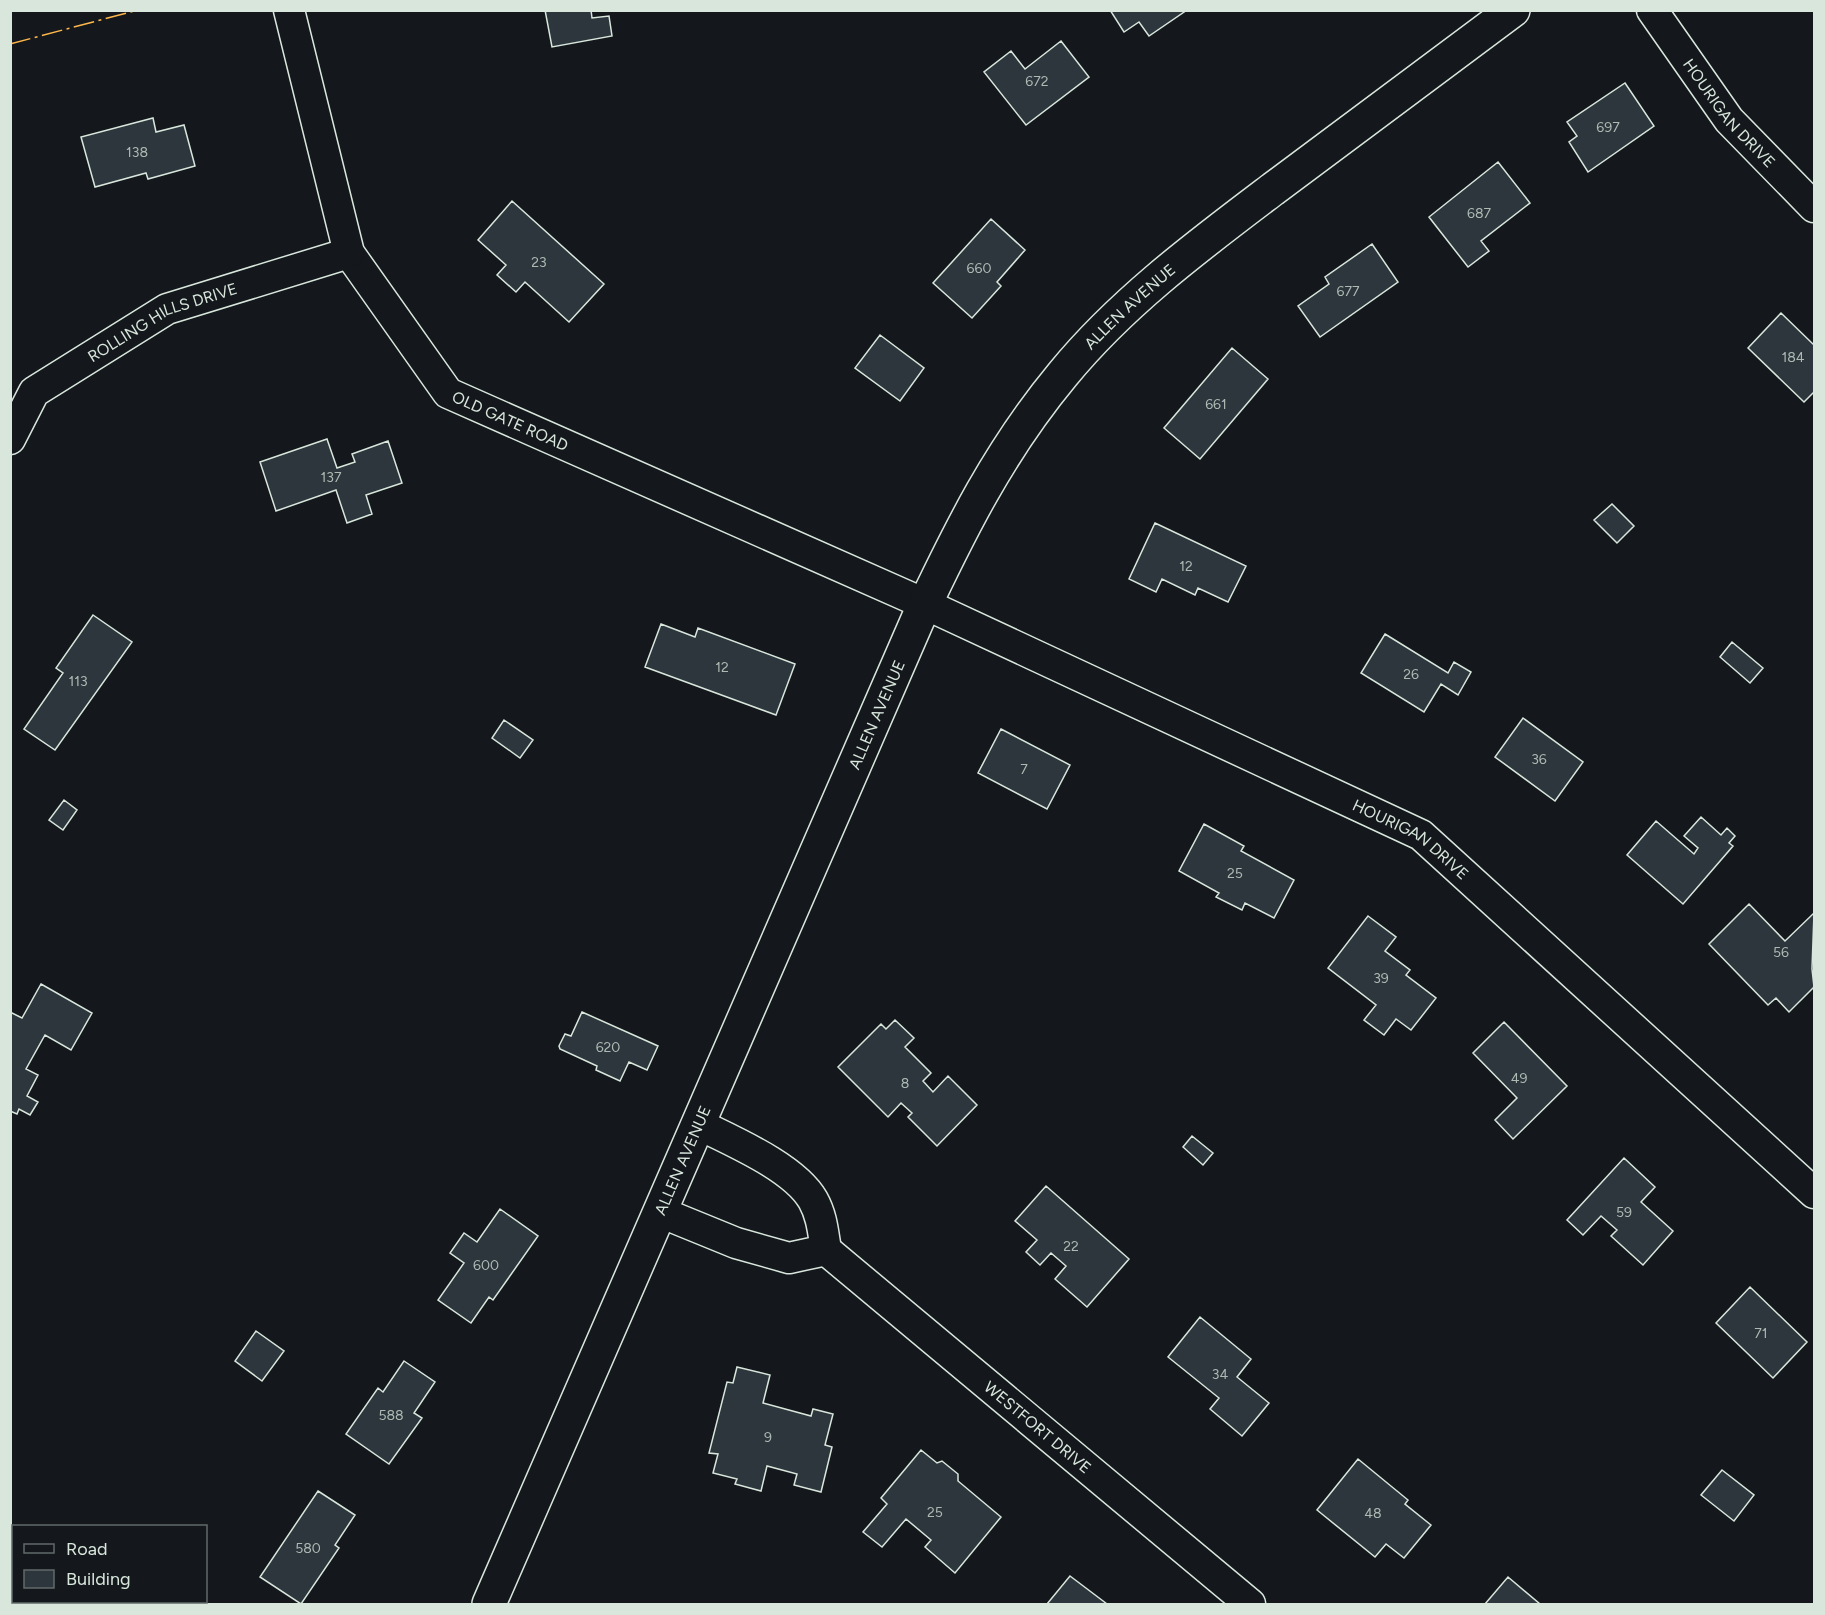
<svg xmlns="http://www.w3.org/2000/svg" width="1825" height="1615" font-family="Figtree,sans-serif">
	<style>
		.building { fill: #2c363c; stroke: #d8e6dc; stroke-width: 1.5 }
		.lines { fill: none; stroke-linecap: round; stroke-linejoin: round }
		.minor-casing { stroke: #d8e6dc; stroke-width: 33 }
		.tertiary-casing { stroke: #d8e6dc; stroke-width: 36 }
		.minor { stroke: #14181c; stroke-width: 30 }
		.tertiary { stroke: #14181c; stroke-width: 33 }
		.power { stroke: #ffb74d; stroke-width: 1.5; stroke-dasharray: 21 4.5 3 4.5; stroke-linecap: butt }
		.labels { text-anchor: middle; stroke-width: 4.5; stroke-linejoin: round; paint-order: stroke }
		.number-label { font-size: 14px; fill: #adbab4 }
		.street-label { font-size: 16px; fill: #d8e6dc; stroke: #14181c }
	</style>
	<rect width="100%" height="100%" fill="#14181c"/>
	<path class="building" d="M 545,10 L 591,10 L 592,18 L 609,16 L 612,36 L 552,47 Z
		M 1110,10 L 1187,10 L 1149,36 L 1139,22 L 1124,32 Z
		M 1061,41 L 1089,77 L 1026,125 L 984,72 L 1011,51 L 1025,69 Z
		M 1625,83 L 1654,126 L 1588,172 L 1569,142 L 1577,136 L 1567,122 Z
		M 153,118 L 156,132 L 184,125 L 195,166 L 148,179 L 146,173 L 95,187 L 81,137 Z
		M 1498,162 L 1530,203 L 1481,241 L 1489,251 L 1468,267 L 1429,217 Z
		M 512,201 L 604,284 L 569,322 L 525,282 L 516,292 L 497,275 L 506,265 L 478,240 Z
		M 991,219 L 1025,250 L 997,282 L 1001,286 L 972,318 L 933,283 Z
		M 1372,244 L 1398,282 L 1320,337 L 1298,306 L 1329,284 L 1325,277 Z
		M 1781,313 L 1814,345 L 1814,392 L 1804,402 L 1748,348 Z
		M 880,335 L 924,368 L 900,401 L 855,368 Z
		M 1232,348 L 1268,379 L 1200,459 L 1164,428 Z
		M 327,439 L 337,468 L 355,462 L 352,454 L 388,441 L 402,483 L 366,495 L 372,514 L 347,523 L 336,490 L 276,511 L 260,462 Z
		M 1612,504 L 1634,526 L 1617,543 L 1594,520 Z
		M 1155,523 L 1246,566 L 1228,602 L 1198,588 L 1195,595 L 1162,579 L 1156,592 L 1129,579 Z
		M 93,615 L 132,642 L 55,750 L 24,729 L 63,673 L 56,668 Z
		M 661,624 L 695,637 L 698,628 L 795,664 L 776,715 L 645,667 Z
		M 1385,634 L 1448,673 L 1454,662 L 1471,672 L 1458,695 L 1441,684 L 1424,712 L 1361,673 Z
		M 1732,642 L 1763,668 L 1750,683 L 1720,657 Z
		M 1523,718 L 1583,762 L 1555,801 L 1495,757 Z
		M 504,720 L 533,740 L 520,758 L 492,738 Z
		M 1001,729 L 1070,765 L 1047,809 L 978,773 Z
		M 64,800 L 77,810 L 63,830 L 49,820 Z
		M 1701,817 L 1721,835 L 1727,828 L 1735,836 L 1729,843 L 1733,846 L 1683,904 L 1627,855 L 1656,821 L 1694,854 L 1698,848 L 1684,836 Z
		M 1204,824 L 1244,846 L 1241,851 L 1294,880 L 1274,918 L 1245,903 L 1242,910 L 1216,897 L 1219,893 L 1179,871 Z
		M 1749,904 L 1785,941 L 1814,913 L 1812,969 L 1814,987 L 1789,1012 L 1776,998 L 1768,1005 L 1709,944 Z
		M 1368,916 L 1396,937 L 1385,951 L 1410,970 L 1406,975 L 1436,998 L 1411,1030 L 1396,1019 L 1384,1035 L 1364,1020 L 1376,1005 L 1328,968 Z
		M 41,984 L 92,1013 L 71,1050 L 45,1035 L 26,1069 L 38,1075 L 27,1096 L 38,1102 L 30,1115 L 19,1109 L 17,1114 L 10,1111 L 10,1012 L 22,1018 Z
		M 582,1012 L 658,1046 L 647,1070 L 629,1062 L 620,1081 L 596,1070 L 597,1066 L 560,1049 L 559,1046 L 565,1034 L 571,1036 Z
		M 895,1020 L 914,1038 L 905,1047 L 931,1073 L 923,1081 L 933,1092 L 948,1076 L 977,1105 L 937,1146 L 908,1117 L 912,1113 L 901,1103 L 888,1117 L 838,1067 L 881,1024 L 886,1029 Z
		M 1504,1022 L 1567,1086 L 1513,1139 L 1495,1120 L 1517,1098 L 1473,1053 Z
		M 1192,1136 L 1213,1153 L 1203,1165 L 1183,1147 Z
		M 1624,1158 L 1655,1187 L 1641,1202 L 1673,1231 L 1643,1265 L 1611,1236 L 1617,1230 L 1601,1216 L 1583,1235 L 1567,1220 Z
		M 1046,1186 L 1129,1259 L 1087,1307 L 1055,1279 L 1066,1266 L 1051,1253 L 1040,1265 L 1026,1252 L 1037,1240 L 1015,1221 Z
		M 500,1209 L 538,1236 L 493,1300 L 489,1297 L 471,1323 L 438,1300 L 464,1263 L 450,1253 L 464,1233 L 477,1242 Z
		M 1750,1287 L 1807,1342 L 1773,1378 L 1716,1323 Z
		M 1200,1317 L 1251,1359 L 1237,1377 L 1269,1403 L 1242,1436 L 1210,1409 L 1219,1398 L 1168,1357 Z
		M 256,1331 L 284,1351 L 262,1381 L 235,1361 Z
		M 404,1361 L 435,1382 L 414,1413 L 422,1418 L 389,1464 L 346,1434 L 378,1388 L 383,1392 Z
		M 737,1367 L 770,1375 L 763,1403 L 811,1416 L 813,1409 L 833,1414 L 825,1445 L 832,1447 L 821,1492 L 794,1485 L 797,1474 L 767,1466 L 761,1491 L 735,1484 L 737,1479 L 713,1473 L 718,1454 L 709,1453 L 727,1382 L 733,1383 Z
		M 921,1450 L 937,1463 L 942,1461 L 958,1474 L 958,1481 L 1001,1517 L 955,1573 L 925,1547 L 931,1540 L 906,1519 L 882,1547 L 863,1532 L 887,1504 L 881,1498 Z
		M 1358,1459 L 1408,1500 L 1405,1504 L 1431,1525 L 1404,1558 L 1386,1544 L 1375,1557 L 1317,1510 Z
		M 1722,1470 L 1754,1495 L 1734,1521 L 1701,1495 Z
		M 318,1491 L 355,1515 L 335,1545 L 339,1548 L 301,1604 L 260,1577 Z
		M 1070,1576 L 1107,1604 L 1047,1604 Z
		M 1508,1577 L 1540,1604 L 1485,1604 Z"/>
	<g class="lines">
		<g class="minor-casing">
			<g id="minor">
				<path id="s1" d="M 289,10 L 349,253 L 448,393 L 925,604 L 1421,835 L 1814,1193"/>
				<path id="s2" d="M 1652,10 L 1729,120 L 1814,207"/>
				<path id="s3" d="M 10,439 L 34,392 L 167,309 L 349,253"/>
				<path d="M 660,1212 L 736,1243 L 789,1258 L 826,1250 C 823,1232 822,1216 813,1200 C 794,1167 732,1141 698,1124"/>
				<path id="s4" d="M 826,1250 L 1250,1604"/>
			</g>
		</g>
		<g class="tertiary-casing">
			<g id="tertiary">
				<path id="s5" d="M 489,1604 L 918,619 C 960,530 999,451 1063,374 C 1122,302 1199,245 1273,189 C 1353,129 1433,69 1513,10"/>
			</g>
		</g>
		<use href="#minor" class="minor"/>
		<use href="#tertiary" class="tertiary"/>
		<path class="power" d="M 10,44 L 138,10"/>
	</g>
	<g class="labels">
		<g class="number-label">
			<text x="1037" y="86">672</text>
			<text x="1608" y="132">697</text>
			<text x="137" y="157">138</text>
			<text x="1479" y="218">687</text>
			<text x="539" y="267">23</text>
			<text x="979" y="273">660</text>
			<text x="1348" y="296">677</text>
			<text x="1793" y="362">184</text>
			<text x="1216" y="409">661</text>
			<text x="331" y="482">137</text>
			<text x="1186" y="571">12</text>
			<text x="722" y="672">12</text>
			<text x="1411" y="679">26</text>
			<text x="78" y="686">113</text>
			<text x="1539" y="764">36</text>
			<text x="1024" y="774">7</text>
			<text x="1235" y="878">25</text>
			<text x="1781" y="957">56</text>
			<text x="1381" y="983">39</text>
			<text x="608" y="1052">620</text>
			<text x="1519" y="1083">49</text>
			<text x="905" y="1088">8</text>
			<text x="1624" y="1217">59</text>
			<text x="1071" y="1251">22</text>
			<text x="486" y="1270">600</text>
			<text x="1761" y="1338">71</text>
			<text x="1220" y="1379">34</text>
			<text x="391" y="1420">588</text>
			<text x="768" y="1442">9</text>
			<text x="935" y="1517">25</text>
			<text x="1373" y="1518">48</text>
			<text x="308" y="1553">580</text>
		</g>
		<g class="street-label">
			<text dy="6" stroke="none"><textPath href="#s2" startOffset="129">HOURIGAN DRIVE</textPath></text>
			<text dy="6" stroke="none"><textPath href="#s5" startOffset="1455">ALLEN AVENUE</textPath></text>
			<text dy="6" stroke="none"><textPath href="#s3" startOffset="200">ROLLING HILLS DRIVE</textPath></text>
			<text dy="6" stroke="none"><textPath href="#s1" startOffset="490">OLD GATE ROAD</textPath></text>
			<text dy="6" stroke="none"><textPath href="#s5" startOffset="970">ALLEN AVENUE</textPath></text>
			<text dy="6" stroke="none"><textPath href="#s1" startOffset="1484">HOURIGAN DRIVE</textPath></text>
			<text dy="6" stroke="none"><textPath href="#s5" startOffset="484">ALLEN AVENUE</textPath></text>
			<text dy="6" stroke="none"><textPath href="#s4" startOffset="276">WESTFORT DRIVE</textPath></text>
		</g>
	</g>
	<rect width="1825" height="1615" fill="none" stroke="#d8e6dc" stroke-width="24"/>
	<rect x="12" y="1525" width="195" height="78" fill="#14181c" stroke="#626a69" stroke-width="1.5"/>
	<rect x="24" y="1544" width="30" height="9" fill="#14181c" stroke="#626a69" stroke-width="1.5"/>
	<text x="66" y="1555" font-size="18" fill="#d8e6dc">Road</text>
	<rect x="24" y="1570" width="30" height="18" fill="#2c363c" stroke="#626a69" stroke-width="1.5"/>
	<text x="66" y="1585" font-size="18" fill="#d8e6dc">Building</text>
</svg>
